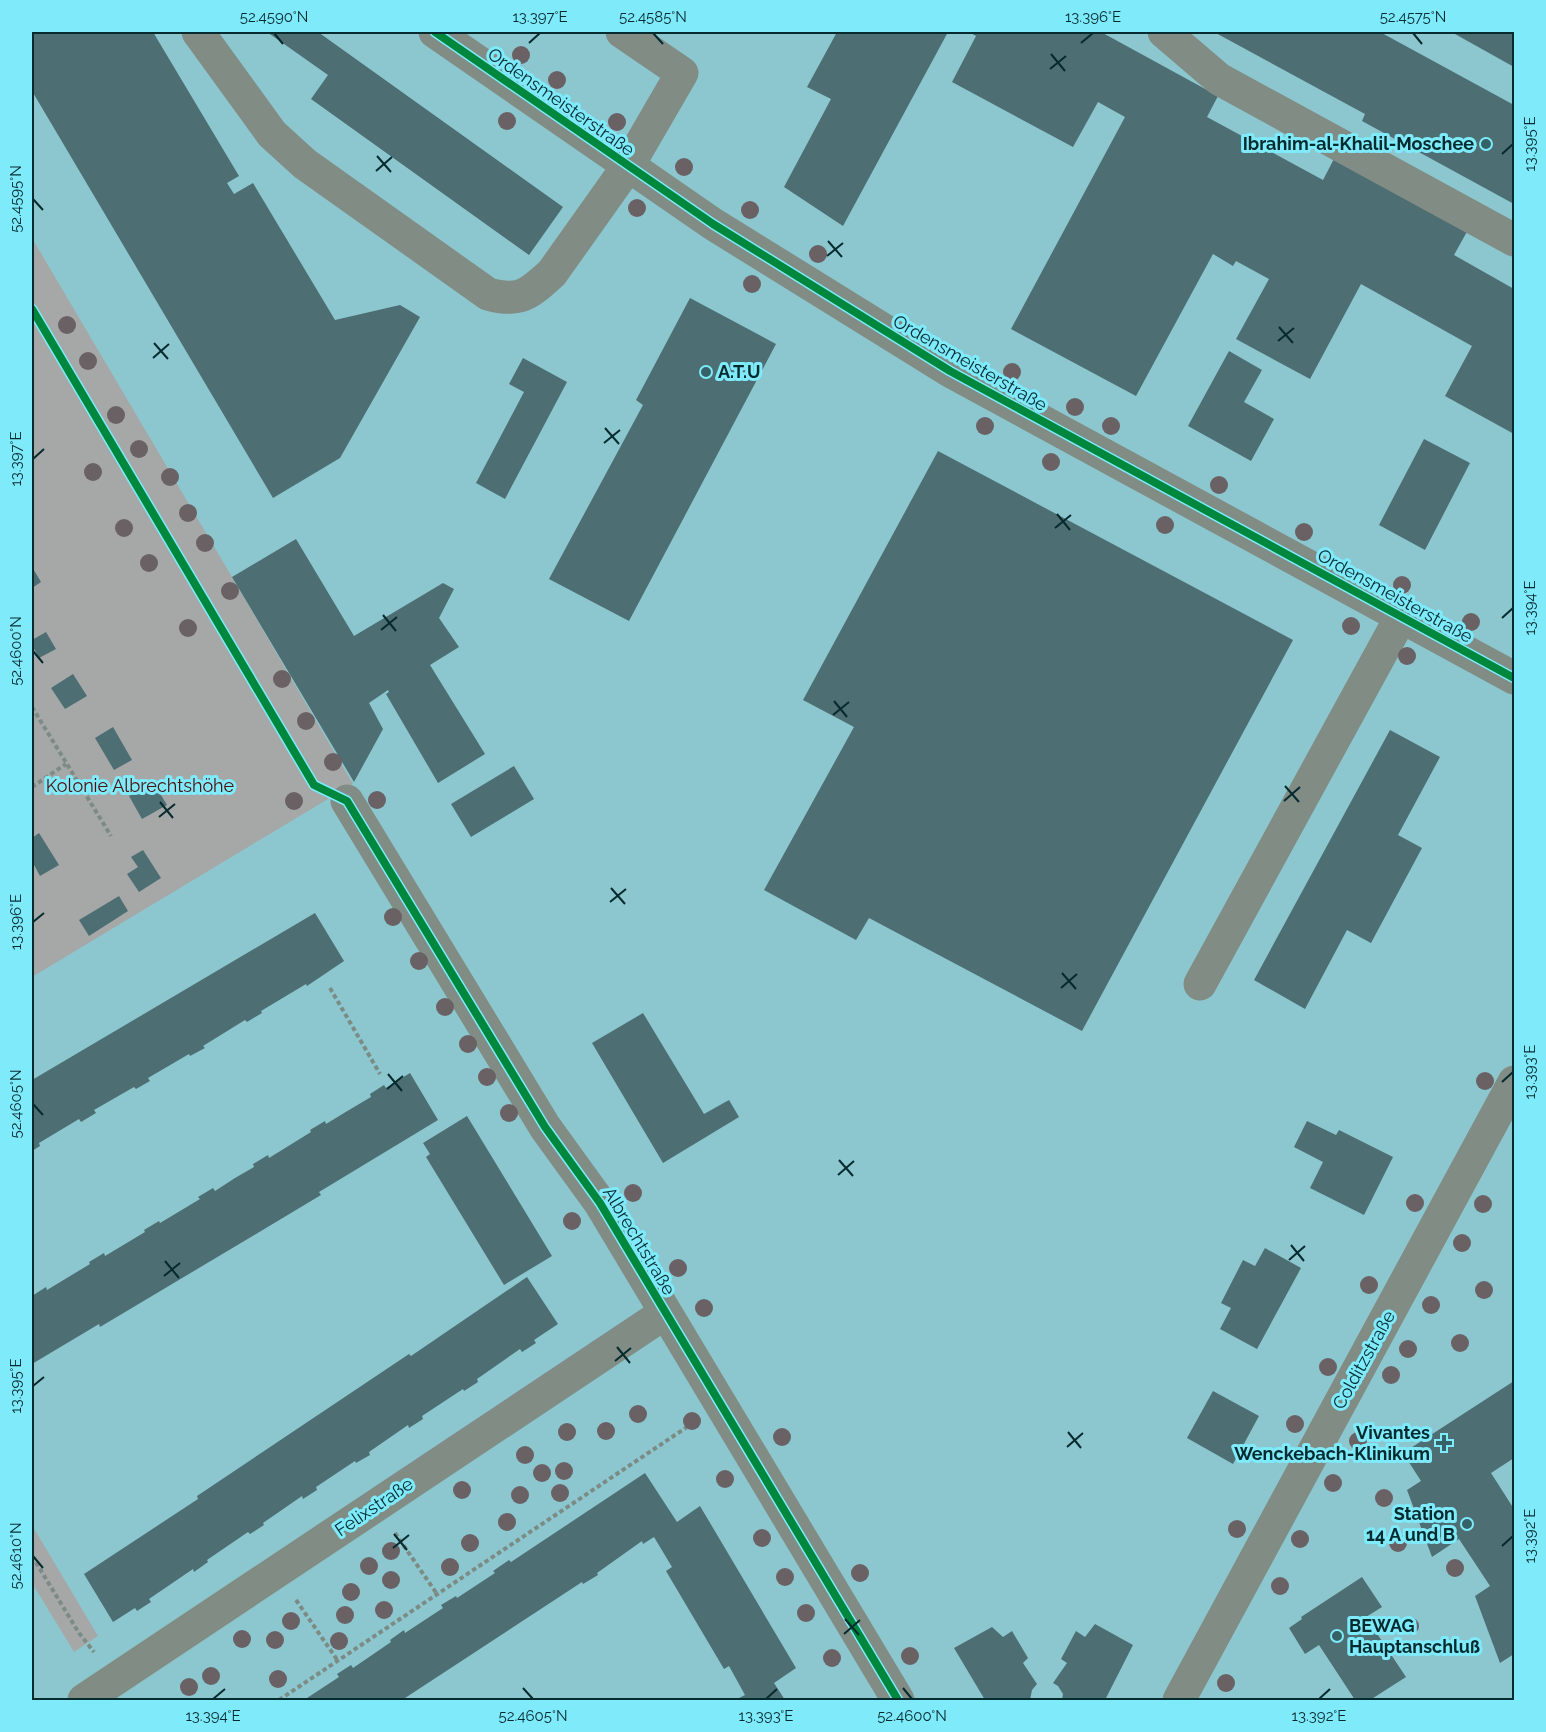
<svg xmlns="http://www.w3.org/2000/svg" width="1546" height="1732" font-family="Raleway,sans-serif">
	<style>
		.green { fill: #a6a8a8 }
		.building { fill: #4d6e72 }
		.lines { fill: none; stroke-linecap: round; stroke-linejoin: round }
		.path { stroke: #7c8c85; stroke-width: 4; stroke-dasharray: 4.5 3; stroke-linecap: butt }
		.minor { stroke: #808c84; stroke-width: 33 }
		.cycleway-casing { stroke: #7eeafa; stroke-width: 11 }
		.cycleway { stroke: #00873e; stroke-width: 8 }
		.tree { fill: #6a6164 }
		.ticks { fill: none; stroke: #062b2f; stroke-width: 2 }
		.poi-dot { fill: #356267; stroke: #7eeafa; stroke-width: 2 }
		.labels { text-anchor: middle; stroke-width: 6; stroke-linejoin: round; paint-order: stroke }
		.street-label { font-size: 18px; fill: #062b2f; stroke: #7eeafa }
		.poi-label { font-size: 18px; font-weight: bold; fill: #062b2f; stroke: #7eeafa; text-anchor: end }
		.park-label { font-size: 18px; fill: #4e0e0b; stroke: #7eeafa }
		.neatline { fill: none; stroke: #062b2f; stroke-width: 2 }
		.ticks-label { font-size: 15px; text-anchor: middle; fill: #062b2f }
	</style>
	<rect width="100%" height="100%" fill="#8cc7d0"/>
	<path class="green" d="M 32,238 L 232,577 L 353,784 L 32,977 Z
		M 32,1525 L 98,1636 L 74,1652 L 32,1583 Z"/>
	<path class="building" d="M 32,32 L 153,32 L 239,176 L 227,183 L 234,194 L 253,183 L 335,320 L 400,305 L 420,317 L 340,458 L 273,498 L 32,91 Z
		M 267,32 L 318,32 L 563,207 L 529,255 L 311,99 L 328,75 Z
		M 837,32 L 948,32 L 843,226 L 784,187 L 831,99 L 807,87 Z
		M 969,32 L 1101,32 L 1218,96 L 1207,117 L 1323,180 L 1336,155 L 1469,228 L 1454,255 L 1514,289 L 1514,434 L 1445,396 L 1472,346 L 1361,284 L 1310,379 L 1236,339 L 1269,279 L 1236,261 L 1233,266 L 1213,254 L 1136,396 L 1011,329 L 1125,117 L 1098,102 L 1073,147 L 952,82 L 976,36 Z
		M 1214,32 L 1380,32 L 1514,105 L 1514,204 L 1362,121 L 1365,114 Z
		M 1457,32 L 1514,32 L 1514,67 L 1455,34 Z
		M 690,298 L 776,344 L 629,621 L 549,579 L 643,405 L 636,400 Z
		M 1229,351 L 1262,370 L 1244,402 L 1274,419 L 1251,461 L 1188,426 Z
		M 523,358 L 567,382 L 505,499 L 476,483 L 524,392 L 509,384 Z
		M 1424,439 L 1470,463 L 1425,550 L 1379,525 Z
		M 938,451 L 1293,640 L 1082,1031 L 869,918 L 856,940 L 764,890 L 854,727 L 803,700 Z
		M 296,539 L 354,636 L 443,583 L 454,589 L 439,618 L 459,647 L 430,665 L 485,754 L 438,783 L 386,694 L 389,692 L 388,690 L 369,703 L 383,729 L 354,782 L 232,577 Z
		M 32,567 L 41,582 L 32,588 Z
		M 46,632 L 56,649 L 39,658 L 32,645 L 32,640 Z
		M 73,674 L 87,696 L 65,709 L 51,688 Z
		M 113,727 L 132,760 L 114,770 L 95,738 Z
		M 1390,730 L 1440,757 L 1398,835 L 1422,848 L 1371,943 L 1347,930 L 1305,1009 L 1254,980 Z
		M 514,766 L 534,799 L 471,837 L 451,804 Z
		M 153,782 L 167,805 L 142,819 L 129,796 Z
		M 39,833 L 59,865 L 40,876 L 32,861 L 32,838 Z
		M 143,850 L 161,878 L 139,892 L 127,874 L 138,867 L 131,857 Z
		M 119,896 L 128,911 L 89,936 L 79,920 Z
		M 315,913 L 344,961 L 307,986 L 306,984 L 261,1011 L 262,1013 L 247,1022 L 245,1020 L 203,1046 L 205,1048 L 190,1056 L 189,1054 L 148,1078 L 150,1081 L 136,1089 L 134,1087 L 94,1110 L 96,1113 L 81,1122 L 79,1119 L 39,1143 L 40,1146 L 32,1151 L 32,1080 Z
		M 643,1013 L 704,1114 L 729,1100 L 739,1117 L 663,1163 L 592,1043 Z
		M 410,1073 L 438,1120 L 319,1192 L 321,1195 L 266,1228 L 100,1327 L 99,1324 L 32,1364 L 32,1296 L 46,1287 L 47,1290 L 90,1264 L 89,1262 L 104,1253 L 105,1256 L 145,1232 L 144,1230 L 159,1221 L 160,1223 L 200,1199 L 198,1197 L 213,1188 L 215,1191 L 235,1178 L 254,1167 L 253,1164 L 268,1155 L 269,1158 L 311,1132 L 310,1130 L 325,1121 L 326,1124 L 349,1110 L 371,1097 L 370,1094 L 384,1085 L 386,1088 Z
		M 467,1116 L 552,1256 L 504,1285 L 426,1157 L 430,1154 L 423,1143 Z
		M 1307,1121 L 1336,1135 L 1339,1130 L 1393,1157 L 1364,1215 L 1310,1188 L 1323,1162 L 1294,1147 Z
		M 1265,1248 L 1301,1268 L 1257,1349 L 1220,1329 L 1231,1308 L 1221,1303 L 1243,1260 L 1255,1266 Z
		M 527,1277 L 558,1324 L 534,1340 L 536,1343 L 522,1352 L 520,1349 L 477,1379 L 478,1382 L 464,1391 L 463,1389 L 422,1416 L 423,1419 L 409,1428 L 408,1425 L 369,1452 L 370,1455 L 356,1463 L 355,1461 L 316,1487 L 317,1490 L 303,1499 L 302,1496 L 263,1523 L 264,1525 L 250,1534 L 248,1532 L 207,1560 L 208,1562 L 194,1572 L 193,1569 L 149,1599 L 151,1602 L 137,1611 L 135,1608 L 113,1622 L 84,1574 L 198,1499 L 197,1496 L 409,1354 L 411,1356 Z
		M 1514,1381 L 1514,1458 L 1491,1473 L 1514,1509 L 1514,1654 L 1500,1663 L 1475,1596 L 1490,1586 L 1459,1539 L 1432,1557 L 1407,1490 L 1421,1481 L 1403,1453 Z
		M 1213,1391 L 1259,1416 L 1233,1464 L 1187,1438 Z
		M 645,1473 L 677,1522 L 700,1506 L 796,1668 L 774,1683 L 785,1700 L 735,1700 L 745,1695 L 729,1666 L 724,1669 L 666,1571 L 672,1567 L 654,1537 L 643,1544 L 642,1541 L 597,1573 L 598,1575 L 583,1584 L 582,1582 L 402,1700 L 304,1700 L 339,1677 L 337,1674 L 351,1665 L 353,1668 L 391,1642 L 390,1640 L 404,1630 L 405,1633 L 443,1608 L 441,1605 L 456,1596 L 457,1598 L 495,1573 L 493,1571 L 509,1560 L 511,1562 Z
		M 1362,1577 L 1382,1607 L 1366,1617 L 1406,1677 L 1370,1700 L 1355,1700 L 1319,1645 L 1305,1654 L 1289,1628 L 1302,1619 L 1301,1617 Z
		M 1095,1624 L 1133,1645 L 1105,1700 L 1062,1700 L 1063,1694 L 1058,1686 L 1053,1683 L 1067,1663 L 1061,1659 L 1076,1631 L 1085,1637 Z
		M 992,1627 L 1003,1637 L 1012,1631 L 1028,1658 L 1023,1663 L 1037,1684 L 1032,1690 L 1030,1700 L 985,1700 L 954,1648 Z"/>
	<g class="lines">
		<path class="path" d="M 32,707 L 111,836
			M 32,787 L 66,764
			M 330,988 L 380,1074
			M 395,1533 L 437,1594
			M 32,1556 L 79,1633 L 94,1652
			M 296,1600 L 338,1661
			M 279,1700 L 687,1427"/>
		<path class="minor" d="M 198,32 L 272,134 L 305,164 L 488,294 C 520,303 529,294 552,273 L 628,166 L 682,73 L 622,32
			M 435,32 L 713,224 L 950,371 L 1514,678
			M 1164,32 L 1219,79 L 1514,240
			M 347,801 L 545,1127 L 600,1203 L 898,1700
			M 1200,984 L 1401,617
			M 84,1700 L 665,1313
			M 1179,1700 L 1514,1082"/>
		<g class="cycleway-casing">
			<path id="cycleway" d="M 435,32 L 713,224 L 950,371 L 1514,678
				M 32,309 L 314,785 L 347,801 L 545,1127 L 600,1203 L 898,1700"/>
		</g>
		<use href="#cycleway" class="cycleway"/>
	</g>
	<g class="tree">
		<circle cx="521" cy="55" r="9"/>
		<circle cx="557" cy="80" r="9"/>
		<circle cx="507" cy="121" r="9"/>
		<circle cx="617" cy="122" r="9"/>
		<circle cx="684" cy="167" r="9"/>
		<circle cx="637" cy="208" r="9"/>
		<circle cx="750" cy="210" r="9"/>
		<circle cx="818" cy="254" r="9"/>
		<circle cx="752" cy="284" r="9"/>
		<circle cx="67" cy="325" r="9"/>
		<circle cx="88" cy="361" r="9"/>
		<circle cx="1012" cy="372" r="9"/>
		<circle cx="1075" cy="407" r="9"/>
		<circle cx="116" cy="415" r="9"/>
		<circle cx="985" cy="426" r="9"/>
		<circle cx="1111" cy="426" r="9"/>
		<circle cx="139" cy="449" r="9"/>
		<circle cx="1051" cy="462" r="9"/>
		<circle cx="93" cy="472" r="9"/>
		<circle cx="170" cy="477" r="9"/>
		<circle cx="1219" cy="485" r="9"/>
		<circle cx="188" cy="513" r="9"/>
		<circle cx="1165" cy="525" r="9"/>
		<circle cx="124" cy="528" r="9"/>
		<circle cx="1304" cy="532" r="9"/>
		<circle cx="205" cy="543" r="9"/>
		<circle cx="149" cy="563" r="9"/>
		<circle cx="1402" cy="585" r="9"/>
		<circle cx="230" cy="591" r="9"/>
		<circle cx="1471" cy="622" r="9"/>
		<circle cx="1351" cy="626" r="9"/>
		<circle cx="188" cy="628" r="9"/>
		<circle cx="1407" cy="656" r="9"/>
		<circle cx="282" cy="679" r="9"/>
		<circle cx="306" cy="721" r="9"/>
		<circle cx="333" cy="762" r="9"/>
		<circle cx="377" cy="800" r="9"/>
		<circle cx="294" cy="801" r="9"/>
		<circle cx="393" cy="917" r="9"/>
		<circle cx="419" cy="961" r="9"/>
		<circle cx="445" cy="1007" r="9"/>
		<circle cx="468" cy="1044" r="9"/>
		<circle cx="487" cy="1077" r="9"/>
		<circle cx="1485" cy="1081" r="9"/>
		<circle cx="509" cy="1113" r="9"/>
		<circle cx="633" cy="1193" r="9"/>
		<circle cx="1415" cy="1203" r="9"/>
		<circle cx="1483" cy="1204" r="9"/>
		<circle cx="572" cy="1221" r="9"/>
		<circle cx="1462" cy="1243" r="9"/>
		<circle cx="678" cy="1268" r="9"/>
		<circle cx="1369" cy="1285" r="9"/>
		<circle cx="1484" cy="1290" r="9"/>
		<circle cx="1431" cy="1305" r="9"/>
		<circle cx="704" cy="1308" r="9"/>
		<circle cx="1460" cy="1343" r="9"/>
		<circle cx="1408" cy="1349" r="9"/>
		<circle cx="1328" cy="1367" r="9"/>
		<circle cx="1391" cy="1375" r="9"/>
		<circle cx="638" cy="1414" r="9"/>
		<circle cx="692" cy="1421" r="9"/>
		<circle cx="1295" cy="1424" r="9"/>
		<circle cx="606" cy="1431" r="9"/>
		<circle cx="567" cy="1432" r="9"/>
		<circle cx="782" cy="1437" r="9"/>
		<circle cx="1358" cy="1441" r="9"/>
		<circle cx="525" cy="1455" r="9"/>
		<circle cx="564" cy="1471" r="9"/>
		<circle cx="542" cy="1473" r="9"/>
		<circle cx="725" cy="1479" r="9"/>
		<circle cx="1333" cy="1483" r="9"/>
		<circle cx="462" cy="1490" r="9"/>
		<circle cx="560" cy="1493" r="9"/>
		<circle cx="520" cy="1495" r="9"/>
		<circle cx="1384" cy="1498" r="9"/>
		<circle cx="507" cy="1522" r="9"/>
		<circle cx="1237" cy="1529" r="9"/>
		<circle cx="762" cy="1538" r="9"/>
		<circle cx="1300" cy="1539" r="9"/>
		<circle cx="470" cy="1543" r="9"/>
		<circle cx="1398" cy="1543" r="9"/>
		<circle cx="391" cy="1551" r="9"/>
		<circle cx="369" cy="1566" r="9"/>
		<circle cx="450" cy="1567" r="9"/>
		<circle cx="1455" cy="1568" r="9"/>
		<circle cx="860" cy="1573" r="9"/>
		<circle cx="785" cy="1577" r="9"/>
		<circle cx="391" cy="1580" r="9"/>
		<circle cx="1280" cy="1586" r="9"/>
		<circle cx="351" cy="1592" r="9"/>
		<circle cx="384" cy="1610" r="9"/>
		<circle cx="806" cy="1613" r="9"/>
		<circle cx="345" cy="1615" r="9"/>
		<circle cx="291" cy="1621" r="9"/>
		<circle cx="1410" cy="1626" r="9"/>
		<circle cx="242" cy="1639" r="9"/>
		<circle cx="275" cy="1640" r="9"/>
		<circle cx="339" cy="1641" r="9"/>
		<circle cx="910" cy="1656" r="9"/>
		<circle cx="832" cy="1658" r="9"/>
		<circle cx="211" cy="1676" r="9"/>
		<circle cx="278" cy="1679" r="9"/>
		<circle cx="1226" cy="1683" r="9"/>
		<circle cx="189" cy="1687" r="9"/>
	</g>
	<path class="ticks" d="M 274,33 L 283,44M 653,33 L 663,44M 1413,33 L 1422,44M 529,43 L 540,33M 1081,43 L 1093,33M 1051,54 L 1065,71M 1050,69 L 1066,56M 1502,154 L 1513,144M 377,156 L 391,172M 376,171 L 392,157M 33,199 L 43,210M 828,241 L 842,257M 827,256 L 843,243M 1279,327 L 1293,343M 1278,341 L 1294,328M 154,343 L 168,359M 153,358 L 169,344M 605,428 L 619,444M 604,443 L 620,430M 33,459 L 44,449M 1057,514 L 1070,530M 1055,528 L 1071,515M 383,615 L 396,631M 1502,618 L 1513,608M 381,630 L 397,617M 33,651 L 43,663M 834,701 L 847,717M 833,715 L 849,702M 1285,786 L 1299,802M 1284,801 L 1300,787M 160,802 L 173,818M 159,817 L 175,804M 611,888 L 625,904M 610,902 L 626,889M 33,922 L 44,913M 1062,973 L 1076,989M 1061,988 L 1077,974M 388,1074 L 402,1091M 1502,1082 L 1513,1072M 387,1089 L 403,1076M 33,1104 L 43,1115M 839,1160 L 853,1176M 838,1175 L 854,1161M 1291,1245 L 1304,1261M 1289,1260 L 1305,1246M 165,1261 L 179,1278M 164,1276 L 180,1263M 617,1347 L 630,1363M 615,1361 L 631,1348M 33,1386 L 44,1377M 1068,1432 L 1081,1448M 1067,1447 L 1083,1433M 394,1534 L 407,1550M 1502,1546 L 1513,1536M 393,1548 L 409,1535M 33,1556 L 43,1568M 845,1619 L 859,1635M 844,1634 L 860,1620M 523,1688 L 533,1699M 903,1688 L 912,1699M 213,1699 L 225,1689M 766,1699 L 777,1689M 1319,1699 L 1330,1689"/>
	<g class="poi-dot">
		<circle cx="1486" cy="144" r="6"/>
		<circle cx="706" cy="372" r="6"/>
		<path d="M1441 1434h6v6h6v6h-6v6h-6v-6h-6v-6h6z"/>
		<circle cx="1467" cy="1524" r="6"/>
		<circle cx="1337" cy="1636" r="6"/>
	</g>
	<g class="labels">
		<g class="street-label">
			<text transform="translate(561 102) rotate(35)" y="6">Ordensmeisterstraße</text>
			<text transform="translate(970 363) rotate(30)" y="6">Ordensmeisterstraße</text>
			<text transform="translate(1395 596) rotate(29)" y="6">Ordensmeisterstraße</text>
			<text transform="translate(639 1241) rotate(59)" y="6">Albrechtstraße</text>
			<text transform="translate(1364 1360) rotate(-61)" y="6">Colditzstraße</text>
			<text transform="translate(374 1507) rotate(-34)" y="6">Felixstraße</text>
		</g>
		<g class="poi-label">
			<text x="1474" y="150">Ibrahim-al-Khalil-Moschee</text>
			<text x="718" y="378" text-anchor="start">A.T.U</text>
			<text x="1430" y="1439">Vivantes<tspan x="1430" dy="21">Wenckebach-Klinikum</tspan></text>
			<text x="1455" y="1520">Station<tspan x="1455" dy="21">14 A und B</tspan></text>
			<text x="1349" y="1632" text-anchor="start">BEWAG<tspan x="1349" dy="21">Hauptanschluß</tspan></text>
		</g>
		<g class="park-label">
			<text x="140" y="792">Kolonie Albrechtshöhe</text>
		</g>
	</g>
	<rect width="1546" height="1732" fill="none" stroke="#7eeafa" stroke-width="66"/>
	<rect x="33" y="33" width="1480" height="1666" class="neatline"/>
	<g class="ticks-label">
		<text x="274" y="22">52.4590°N</text>
		<text x="540" y="22">13.397°E</text>
		<text x="653" y="22">52.4585°N</text>
		<text x="1093" y="22">13.396°E</text>
		<text x="1413" y="22">52.4575°N</text>
		<text transform="translate(1530 144) rotate(-90)" y="5">13.395°E</text>
		<text transform="translate(16 199) rotate(-90)" y="5">52.4595°N</text>
		<text transform="translate(16 459) rotate(-90)" y="5">13.397°E</text>
		<text transform="translate(1530 608) rotate(-90)" y="5">13.394°E</text>
		<text transform="translate(16 651) rotate(-90)" y="5">52.4600°N</text>
		<text transform="translate(16 922) rotate(-90)" y="5">13.396°E</text>
		<text transform="translate(1530 1072) rotate(-90)" y="5">13.393°E</text>
		<text transform="translate(16 1104) rotate(-90)" y="5">52.4605°N</text>
		<text transform="translate(16 1386) rotate(-90)" y="5">13.395°E</text>
		<text transform="translate(1530 1536) rotate(-90)" y="5">13.392°E</text>
		<text transform="translate(16 1556) rotate(-90)" y="5">52.4610°N</text>
		<text x="213" y="1721">13.394°E</text>
		<text x="533" y="1721">52.4605°N</text>
		<text x="766" y="1721">13.393°E</text>
		<text x="912" y="1721">52.4600°N</text>
		<text x="1319" y="1721">13.392°E</text>
	</g>
</svg>
